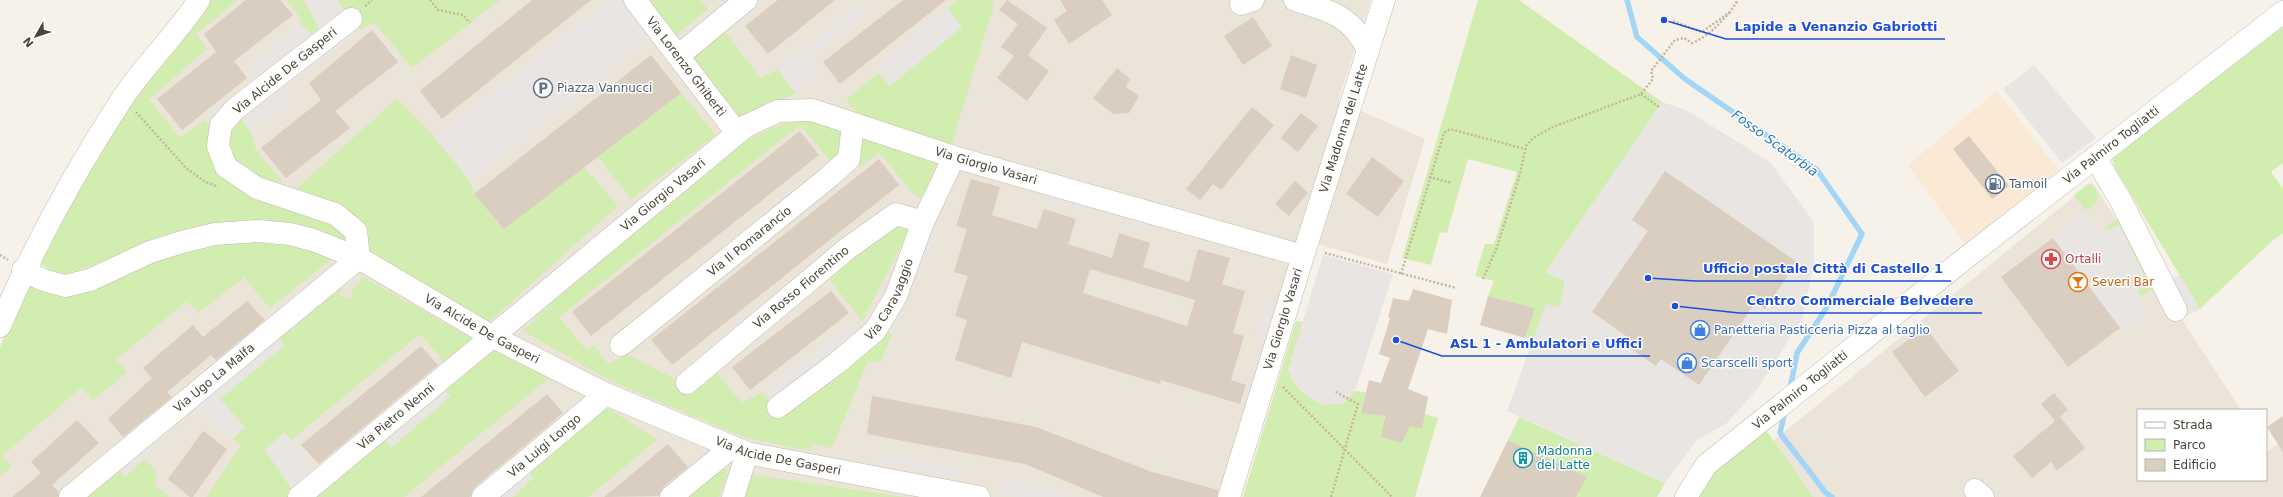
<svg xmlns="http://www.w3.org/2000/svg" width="2283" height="497" viewBox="0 0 2283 497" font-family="'DejaVu Sans',sans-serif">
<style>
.residential{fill:#ebe4d8}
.commercial{fill:#f9e9d5}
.green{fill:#d2edb0}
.parking{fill:#e8e5e2}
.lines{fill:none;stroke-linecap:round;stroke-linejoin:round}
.stream{stroke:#a3d5f6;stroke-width:5.5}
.building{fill:#d9cebf;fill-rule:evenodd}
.minor-casing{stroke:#c3baac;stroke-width:23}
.path{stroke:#c6b69c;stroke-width:2.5;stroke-dasharray:2 2;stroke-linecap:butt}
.minor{stroke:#fff;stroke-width:22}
.labels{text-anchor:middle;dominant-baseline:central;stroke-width:3;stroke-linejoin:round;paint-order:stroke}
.street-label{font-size:12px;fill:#4b4337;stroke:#fff}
.service-label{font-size:12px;fill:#4e5e75;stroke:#fff;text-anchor:start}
.health-label{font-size:12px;fill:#be3a42;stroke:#fff;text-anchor:start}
.food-label{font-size:12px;fill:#c56008;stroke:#fff;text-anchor:start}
.shop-label{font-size:12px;fill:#366cbe;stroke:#fff;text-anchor:start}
.culture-label{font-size:12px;fill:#0d838f;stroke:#fff;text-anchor:start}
.water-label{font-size:13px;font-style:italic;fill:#257bb8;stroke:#fff}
.leader{fill:none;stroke:#1d4ed8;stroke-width:1.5}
.callout-dot{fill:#1d4ed8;stroke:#fff;stroke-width:1.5}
.callout-label{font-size:13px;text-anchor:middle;font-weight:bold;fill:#1d4ed8;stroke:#fff;stroke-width:3;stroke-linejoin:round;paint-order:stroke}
</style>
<rect width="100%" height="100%" fill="#f6f2ea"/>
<path class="residential" d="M192,0H1371L1338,101L1425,139L1387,264L1301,239L1221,497H0V393Z
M2092,182L2241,410H2138V480H2266V448L2268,451L2283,440V497H1719L1736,471Z"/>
<path class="commercial" d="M1997,91L2066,180L1972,253L1908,165Z"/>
<path class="green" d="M206,0H238L196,34L207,49L149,99L180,138L205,120L214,128L210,146L314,213L345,231L344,243L197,228L65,275L52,272L41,264L39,250L121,109Z
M287,0H304L319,28L311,34L300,24L299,16Z
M337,0H500L412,68L374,22L361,30Z
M646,0H700L708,9L674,37Z
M958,0H990L994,4L951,147L858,116L846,100L879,72L891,85L962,27L947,8Z
M1478,0H1519L1662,102L1546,272L1565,281L1560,307L1546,305L1534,338H1525L1534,308L1488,296L1494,281L1475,276L1485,244H1494L1517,172L1468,159L1447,233L1440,232L1431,265L1402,258Z
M2283,12V163L2271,172L2283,189V233L2272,241L2200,309L2115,168L2109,147Z
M718,23L761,79L777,69L796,93L741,118L685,50Z
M681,93L716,135L631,199L598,157Z
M397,99L435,138L470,181L474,194L504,229L584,167L618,206L489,322L366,255L340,207L297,188Z
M235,109L252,134L256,150L283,183L260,181L233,163L225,147Z
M803,117L844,132L843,154L831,162L800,125L559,317L587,351L594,345L608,364L627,354L673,378L687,394L715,371L742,403L762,392L779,413L885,330L892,334L881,360L867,363L832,448L812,444L809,451L752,439L733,433L613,382L523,331L549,305L744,141L774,127Z
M859,134L938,160L922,199L913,193L879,152L860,168L855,161Z
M2088,184L2096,188L2098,199L2090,209H2084L2074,195Z
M2118,219L2153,288L2143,295H2139L2137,292L2149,285L2119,225L2107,231V227Z
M896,221L910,229L862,321L828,277Z
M248,238L297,241L334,257L270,308L244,277L198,313L187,301L116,360L127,372L93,400L81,388L2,456L12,467L0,476V347L28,280L63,293L182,246Z
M363,277L473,339L445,363L420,334L291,440L284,432L297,497H207L241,445L232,439L245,427L219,399L284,346L273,328L333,279L342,287L339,296L351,299L352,291Z
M1296,321L1304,322L1288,370L1295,384L1305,394L1323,405L1344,403L1355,391L1366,392L1361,413L1386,408L1381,437L1402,442L1410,426L1425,414L1438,418L1415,497H1243Z
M485,344L549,378L404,497H299L377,434L392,447L450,397L438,383Z
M597,401L657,440L588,497H512L533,478L523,464Z
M1519,417L1665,483L1657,497H1576L1586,477L1508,440Z
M1764,427L1813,497H1697L1714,466Z
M145,459L157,472L155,486L169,497H88L80,489L111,462L125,477Z
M714,462L728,470L719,497H671Z
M754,475L905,497H742L746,481Z"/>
<path class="parking" d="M304,0H337L361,30L285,88L295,98L252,134L235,110L221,125L211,118L254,81L250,64L300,24L311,34L319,28Z
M608,0H622L651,38L470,181L435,138Z
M724,0H767L741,21Z
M857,5L865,15L808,59L820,76L796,93L777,69Z
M947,8L962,27L890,86L875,69Z
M2034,65L2096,138L2062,163L2003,89Z
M1662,102L1686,110L1770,162L1814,222V264L1802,319L1758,388L1727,423L1696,441L1665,483L1507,411L1546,304L1560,307L1565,281L1546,272Z
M1053,185L1090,195L1084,212L1047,201Z
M1132,207L1160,215L1153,232L1125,224Z
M2082,211L2103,234L2119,225L2149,285L2137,292L2149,313L2124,333L2053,238Z
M923,222L940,229L892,334L878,327Z
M1323,255L1393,274L1355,391L1344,403L1323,405L1305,394L1295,384L1288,370Z
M2180,275L2200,309L2180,319L2162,284Z
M1265,301L1282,303L1268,347L1254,343Z
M851,321L865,340L778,407L766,391Z
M273,328L284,346L220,399L245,427L232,439L185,402Z
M438,383L450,396L392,447L377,434Z
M163,419L173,428L125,477L111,462Z
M285,432L322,479L297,497L265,450Z
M882,451L963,468L961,479L880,463Z
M523,464L533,478L512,497H483Z
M1003,476L1069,495L1068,497H1019L999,491Z"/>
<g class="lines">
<path class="stream" d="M1627,0L1637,37L1685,79L1817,170L1862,234L1827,307L1797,353L1790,389
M1785,411L1780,433L1826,493L1832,497"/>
</g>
<path class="building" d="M246,0H280L293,15L234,61L247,78L182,130L157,99L216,52L204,34Z
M532,0H591L442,119L420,91Z
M778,0H835L768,54L745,26Z
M903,0H946L840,84L823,62Z
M1007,0L1047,28L1028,55L1049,71L1027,101L997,78L1014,56L1001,47L1018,24L999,10Z
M1060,0H1102L1112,15L1069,44L1054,20L1067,11Z
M1253,17L1272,46L1243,65L1224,36Z
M372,30L398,62L335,111L350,128L286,178L261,148L321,100L309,83Z
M651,55L681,93L504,229L474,194Z
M1291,55L1317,65L1306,98L1280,89Z
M1117,68L1130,79L1126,87L1139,96L1129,113L1113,114L1093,98Z
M1252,107L1274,125L1221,190L1213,184L1200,200L1186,189Z
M1301,113L1318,126L1298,152L1281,138Z
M800,131L819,155L591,336L572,312Z
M1969,136L2009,186L1992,199L1953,149Z
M1372,157L1404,181L1378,217L1346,194Z
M879,159L899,185L672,365L651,340Z
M1665,171L1797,262L1765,309L1755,303L1699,385L1661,359L1656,366L1622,343L1626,336L1592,312L1648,231L1632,220Z
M971,179L1000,187L992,215L1037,229L1044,209L1076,219L1068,244L1112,258L1119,233L1150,243L1143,267L1189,282L1198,249L1230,258L1222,284L1245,291L1233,333L1244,336L1231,380L1246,385L1240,404L1161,380L1160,384L1022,342L1011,378L955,360L967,320L955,316L968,276L954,272L967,229L956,226ZM1090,269L1195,300L1187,326L1083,293Z
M1295,181L1308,193L1289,216L1275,204Z
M2053,238L2120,328L2068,367L2001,277Z
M1413,289L1452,300L1447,334L1428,329L1408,389L1428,397L1422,429L1410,426L1402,443L1381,437L1385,416L1361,413L1369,380L1381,383L1390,358L1379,354L1390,318L1388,317L1393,298L1409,301Z
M831,291L849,313L750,390L732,367Z
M1488,296L1535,308L1525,338L1480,325Z
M247,301L265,320L216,360L211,355L167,392L172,397L123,437L108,419L152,378L143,368L193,325L203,337Z
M1925,327L1959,371L1925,397L1892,352Z
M421,346L438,365L319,464L301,445Z
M2054,393L2068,410L2055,421L2041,404Z
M547,394L563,413L475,487L470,497H421Z
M872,396L1036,427L1152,472L1218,490L1217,497H1103L1025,464L867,434Z
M2283,416V452L2267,427Z
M2060,417L2085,448L2057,471L2051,462L2032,478L2013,456Z
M77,420L99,443L52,485L59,492L58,497H12L41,473L31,462Z
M203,431L227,449L193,497H190L168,479Z
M1508,440L1587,477L1576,497H1480Z
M668,444L688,467L663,487L659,496L604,497Z"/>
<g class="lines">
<defs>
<g id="minor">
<path id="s1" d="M635,0L737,133"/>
<path d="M1295,0C1328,10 1352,16 1368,50"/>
<path d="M1241,4L1253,0"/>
<path d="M351,19L235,109L221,125L218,146L226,167L257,188L335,214L356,231L359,258"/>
<path d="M678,56L746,0"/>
<path d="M2095,157L2121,201L2176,310"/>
<path id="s2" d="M1303,256L1384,0"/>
<path id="s3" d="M23,270L43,280L65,286L90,280L150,252L182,242L215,234L258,231L290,234L313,240L359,258L493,337L606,394L747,453L979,497"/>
<path d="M0,326C34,245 76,169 124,96C147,62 177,34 199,0"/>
<path id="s4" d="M621,345L829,177L849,159L853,124"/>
<path id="s5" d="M687,383L848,248L896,214L923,222"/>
<path id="s6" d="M778,407L837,363L875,331L896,296L923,222L954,157"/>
<path d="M1975,490L1983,497"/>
<path id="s7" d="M70,497L359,258"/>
<path id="s8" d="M299,497L746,126L778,111L812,110L954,157L1303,256L1229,497"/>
<path id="s9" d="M483,497L606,394"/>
<path d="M671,497L732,447"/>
<path d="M733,497L747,453"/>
<path id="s10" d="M1686,497L1706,465L1972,253L2283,12"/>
</g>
</defs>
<use href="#minor" class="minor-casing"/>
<path class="path" d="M430,0L438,10L463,15L470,23
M365,6L372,0
M1673,21L1702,32L1730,12L1738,0
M1641,94L1659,107
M136,112L186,168L204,181L218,187
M1429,177L1452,183
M1325,253L1456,288
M0,255L8,260
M1401,274L1444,133L1450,129L1525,149
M1483,279L1497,247L1520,174L1526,146L1533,138L1553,127L1641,94L1653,79L1651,71L1675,40L1684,38L1692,43C1709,36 1718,25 1730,12
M1283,387L1392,497
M1331,497L1358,404L1334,391"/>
<use href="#minor" class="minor"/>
</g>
<defs>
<symbol id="parking-ring" viewBox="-11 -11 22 22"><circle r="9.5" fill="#fff" stroke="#5c6f8a" stroke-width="1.5"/><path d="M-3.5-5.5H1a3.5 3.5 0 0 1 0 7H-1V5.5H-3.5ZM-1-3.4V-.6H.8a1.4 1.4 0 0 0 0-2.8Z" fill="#5c6f8a"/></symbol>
<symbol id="fuel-ring" viewBox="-11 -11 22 22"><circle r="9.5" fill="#fff" stroke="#5c6f8a" stroke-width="1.5"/><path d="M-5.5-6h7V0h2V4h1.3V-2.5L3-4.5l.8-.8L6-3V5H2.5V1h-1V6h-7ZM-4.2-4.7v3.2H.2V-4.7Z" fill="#5c6f8a"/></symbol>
<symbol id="pharmacy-ring" viewBox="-11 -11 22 22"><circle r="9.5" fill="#fff" stroke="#e0444e" stroke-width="1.5"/><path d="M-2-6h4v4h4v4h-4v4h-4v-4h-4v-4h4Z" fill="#e0444e"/></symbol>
<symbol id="bar-ring" viewBox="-11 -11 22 22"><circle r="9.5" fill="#fff" stroke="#e8710a" stroke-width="1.5"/><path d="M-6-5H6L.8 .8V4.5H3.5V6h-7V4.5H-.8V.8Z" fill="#e8710a"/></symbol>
<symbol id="shop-ring" viewBox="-11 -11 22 22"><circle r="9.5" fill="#fff" stroke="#3f7fe0" stroke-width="1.5"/><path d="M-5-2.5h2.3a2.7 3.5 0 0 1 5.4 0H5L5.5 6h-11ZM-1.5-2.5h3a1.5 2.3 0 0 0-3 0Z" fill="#3f7fe0"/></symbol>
<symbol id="building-ring" viewBox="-11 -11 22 22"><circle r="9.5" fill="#fff" stroke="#0f9aa8" stroke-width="1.5"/><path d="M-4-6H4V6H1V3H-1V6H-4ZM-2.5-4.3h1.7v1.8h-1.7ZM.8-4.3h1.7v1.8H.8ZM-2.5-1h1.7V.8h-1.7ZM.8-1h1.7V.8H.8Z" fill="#0f9aa8"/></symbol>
</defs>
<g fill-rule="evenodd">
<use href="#parking-ring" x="532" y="77" width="22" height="22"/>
<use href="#fuel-ring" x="1984" y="173" width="22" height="22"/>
<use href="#pharmacy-ring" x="2040" y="248" width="22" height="22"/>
<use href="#bar-ring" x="2067" y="271" width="22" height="22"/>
<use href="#shop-ring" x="1689" y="319" width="22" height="22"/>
<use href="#shop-ring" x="1676" y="352" width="22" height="22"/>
<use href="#building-ring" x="1512" y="447" width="22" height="22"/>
</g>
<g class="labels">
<g class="street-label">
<text stroke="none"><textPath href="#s1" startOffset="84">Via Lorenzo Ghiberti</textPath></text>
<text transform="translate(285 71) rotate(-39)">Via Alcide De Gasperi</text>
<text stroke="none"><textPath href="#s2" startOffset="134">Via Madonna del Latte</textPath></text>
<text stroke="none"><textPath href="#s10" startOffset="554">Via Palmiro Togliatti</textPath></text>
<text stroke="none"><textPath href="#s8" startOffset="833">Via Giorgio Vasari</textPath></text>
<text stroke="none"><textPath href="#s8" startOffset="473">Via Giorgio Vasari</textPath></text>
<text stroke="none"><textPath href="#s4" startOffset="165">Via Il Pomarancio</textPath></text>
<text stroke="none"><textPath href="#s5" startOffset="149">Via Rosso Fiorentino</textPath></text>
<text stroke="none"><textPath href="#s6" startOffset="158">Via Caravaggio</textPath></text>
<text transform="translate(1283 319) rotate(-73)">Via Giorgio Vasari</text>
<text stroke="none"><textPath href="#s3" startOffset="495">Via Alcide De Gasperi</textPath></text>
<text stroke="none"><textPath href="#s7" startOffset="187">Via Ugo La Malfa</textPath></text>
<text stroke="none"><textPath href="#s10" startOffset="158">Via Palmiro Togliatti</textPath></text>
<text stroke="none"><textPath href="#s8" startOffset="126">Via Pietro Nenni</textPath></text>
<text stroke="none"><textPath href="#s9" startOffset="80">Via Luigi Longo</textPath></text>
<text stroke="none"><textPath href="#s3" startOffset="819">Via Alcide De Gasperi</textPath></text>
</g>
<g class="service-label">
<text x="557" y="88">Piazza Vannucci</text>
<text x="2009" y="184">Tamoil</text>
</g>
<g class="health-label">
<text x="2065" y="259">Ortalli</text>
</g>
<g class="food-label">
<text x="2092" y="282">Severi Bar</text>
</g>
<g class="shop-label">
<text x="1714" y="330">Panetteria Pasticceria Pizza al taglio</text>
<text x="1701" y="363">Scarscelli sport</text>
</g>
<g class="culture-label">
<text x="1537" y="451">Madonna<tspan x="1537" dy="14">del Latte</tspan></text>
</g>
<g class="water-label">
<text transform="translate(1775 143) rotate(36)">Fosso Scatorbia</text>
</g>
</g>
<path class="leader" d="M1664 20L1726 39H1945M1648 278L1695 281H1951M1675 306L1739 313H1982M1396 340L1442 356H1650"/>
<g class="callout-dot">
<circle cx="1664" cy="20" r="4"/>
<circle cx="1648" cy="278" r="4"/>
<circle cx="1675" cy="306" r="4"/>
<circle cx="1396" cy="340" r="4"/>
</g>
<g class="callout-label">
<text x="1836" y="31">Lapide a Venanzio Gabriotti</text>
<text x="1823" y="273">Ufficio postale Città di Castello 1</text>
<text x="1860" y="305">Centro Commerciale Belvedere</text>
<text x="1546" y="348">ASL 1 - Ambulatori e Uffici</text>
</g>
<rect x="2137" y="409" width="130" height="72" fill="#ffffff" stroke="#b7b4af"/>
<rect x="2145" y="422" width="20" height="6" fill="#ffffff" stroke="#b7b4af"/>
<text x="2173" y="429" font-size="12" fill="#4b4337">Strada</text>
<rect x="2145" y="439" width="20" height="12" fill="#d2edb0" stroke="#b7b4af"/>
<text x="2173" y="449" font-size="12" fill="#4b4337">Parco</text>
<rect x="2145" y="459" width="20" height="12" fill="#d9cebf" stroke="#b7b4af"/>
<text x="2173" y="469" font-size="12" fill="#4b4337">Edificio</text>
<g transform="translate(36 36) rotate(231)" stroke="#ffffff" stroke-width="3" paint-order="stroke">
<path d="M0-3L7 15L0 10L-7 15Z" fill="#4b4337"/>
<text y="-6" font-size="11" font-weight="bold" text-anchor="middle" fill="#4b4337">N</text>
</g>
</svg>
